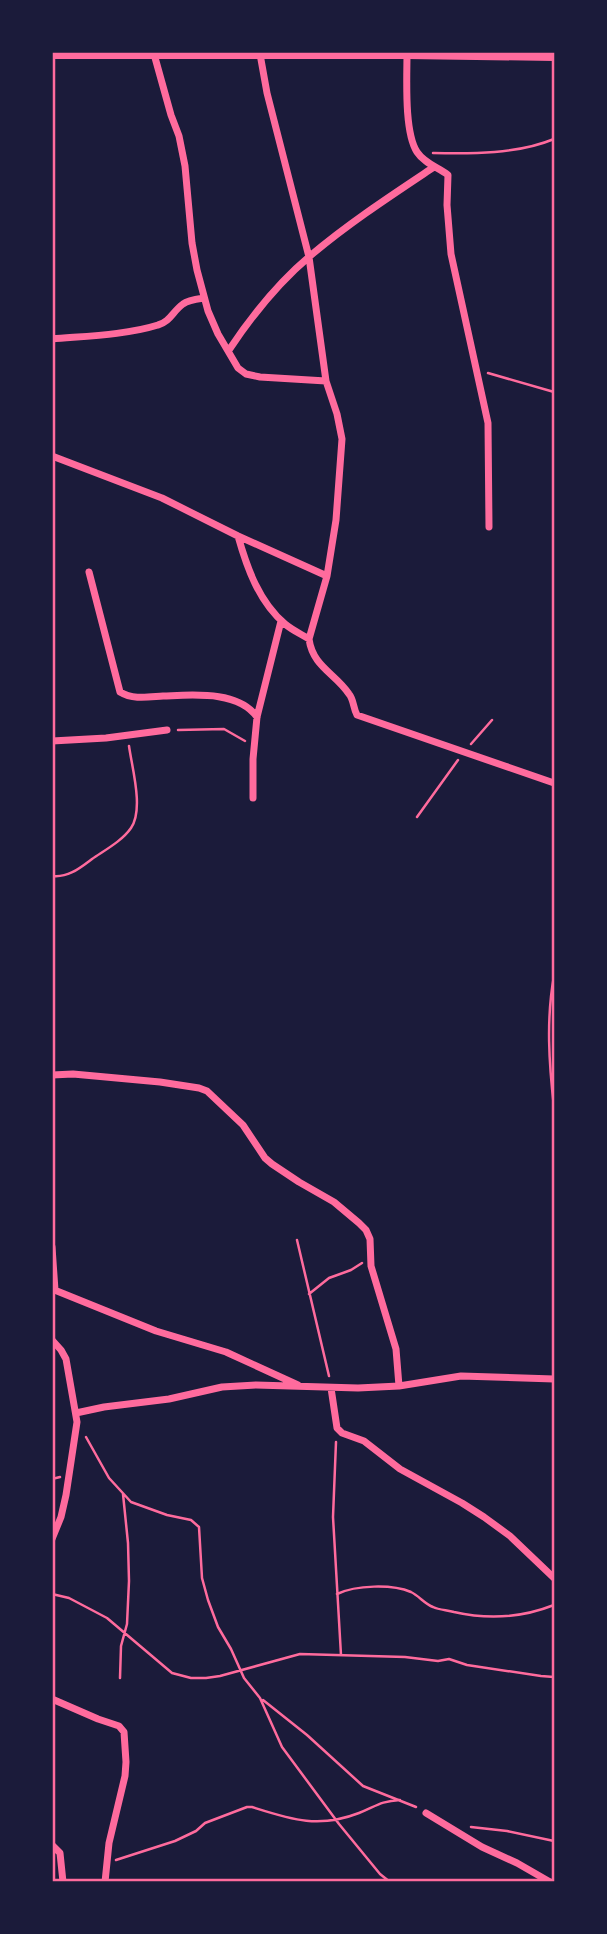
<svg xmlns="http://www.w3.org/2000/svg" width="607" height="1934" viewBox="0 0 607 1934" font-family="'Open Sans',sans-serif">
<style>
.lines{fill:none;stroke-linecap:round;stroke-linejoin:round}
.path{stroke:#ff6b9d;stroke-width:2.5}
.minor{stroke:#ff6b9d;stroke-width:7}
.trunk{stroke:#ff6b9d;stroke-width:10}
.neatline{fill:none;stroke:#ff6b9d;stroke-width:2.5}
</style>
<rect width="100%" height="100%" fill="#1b1b3a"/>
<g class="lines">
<path class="path" d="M433,153C472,154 518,154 554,139
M488,373L554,392
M178,730L224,729L245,741
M471,744L492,720
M417,817L458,760
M52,876C68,878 80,868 92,859C105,850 122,841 131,828C144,809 132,768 129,746
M554,976C546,1019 549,1064 554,1107
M297,1240L329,1376
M309,1294L329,1278L351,1270L362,1263
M86,1437L109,1478L131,1502L167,1515L191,1520L199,1527L202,1578L208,1600L218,1627L231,1649L244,1678L260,1698L282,1747L339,1824L380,1874L390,1882
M336,1442L333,1517L341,1655
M52,1479L60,1477
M52,1594L69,1598L107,1618L172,1673L191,1678H206L220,1676L300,1654L405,1657L438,1661L449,1659L467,1665L541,1676L554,1677
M337,1594C356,1585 392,1584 411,1592C419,1596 425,1604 433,1607C439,1610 447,1610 454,1612C489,1620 521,1618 554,1605
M120,1678L121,1646L127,1624L129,1581L128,1543L123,1494
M263,1700L307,1735L363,1786L416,1807
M471,1827L507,1831L554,1841
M116,1860L175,1841L196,1831L205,1823L247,1807H252C290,1819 318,1829 359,1813C375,1807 380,1801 400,1800"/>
<path class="minor" d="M154,54L171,115L179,136L185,166L192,243L197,270L208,311L218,334L238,368L246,374L260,377L326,381
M260,54L267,93L309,257L326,381L337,414L342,439L336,520L327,576L309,639C313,667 335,673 349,694C354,700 353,708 357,715L554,783
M407,54C407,78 404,132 417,152C425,164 438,167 448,175L447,205L451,254L488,423L489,527
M52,339C86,336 126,335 158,325C170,322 173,311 183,304C188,300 197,299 204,298
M229,350C251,317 279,282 310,256C349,223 392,195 434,167
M52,456L162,498L238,536L327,576
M238,536C247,568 259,602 285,624C292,630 301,634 309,639
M89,572L120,692C133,700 148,697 163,696C192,695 238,690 257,717
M52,741L106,738L167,730
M253,798V759L257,717L281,621
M52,1075L73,1074L160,1082L199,1088L207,1091L243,1125L265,1158L272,1164L299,1182L334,1202L359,1223L366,1230L370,1239L371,1266L396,1349L399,1386
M52,1247L55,1290
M52,1289L156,1331L226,1352L298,1385
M52,1340L61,1350L66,1359L77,1422L66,1495L61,1517L52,1539
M331,1388L337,1428L342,1433L364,1441L400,1469L462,1503L484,1517L510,1536L554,1578
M76,1413L104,1407L169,1399L222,1387L256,1385L358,1388L399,1386L461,1376L554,1379
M52,1699L98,1719L119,1726L124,1732L126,1762L125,1776L109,1843L105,1882
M426,1813L482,1847L517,1863L550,1882
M52,1845L60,1853L63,1882"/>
<path class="trunk" d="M52,54H407L554,56"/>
</g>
<rect width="607" height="1934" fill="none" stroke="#1b1b3a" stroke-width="108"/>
<rect x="54" y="54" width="499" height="1826" class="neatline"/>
</svg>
